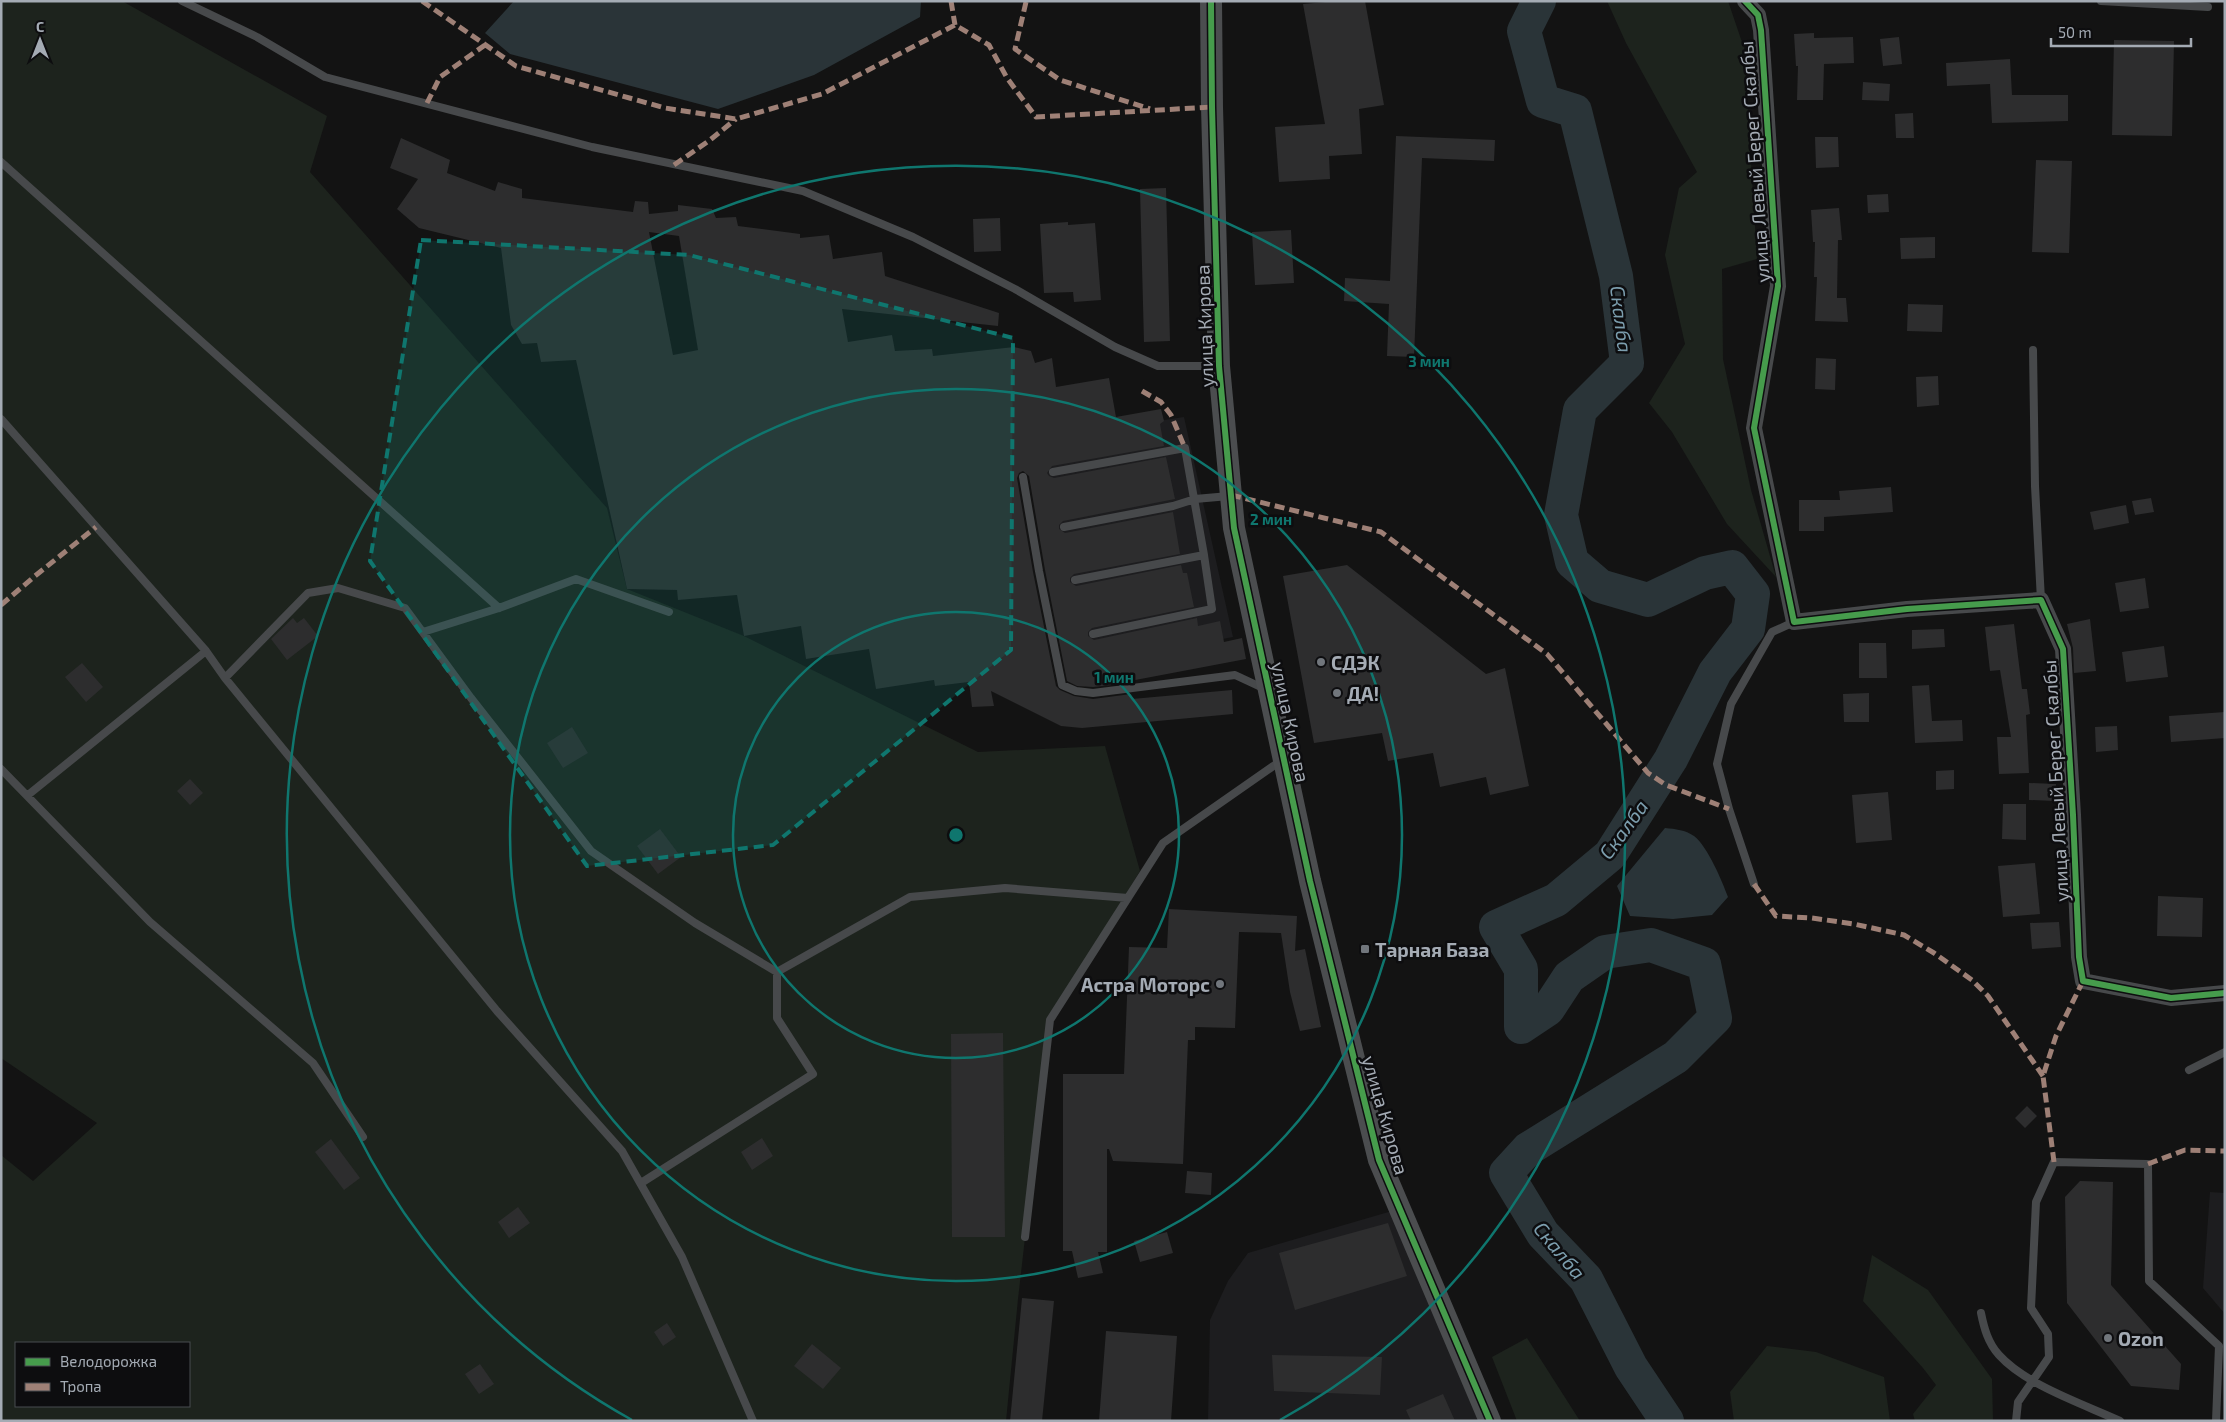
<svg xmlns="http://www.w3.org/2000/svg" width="2226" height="1422" viewBox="0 0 2226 1422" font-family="'Exo 2',sans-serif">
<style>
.built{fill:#1d1d1f}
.green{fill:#1d231d;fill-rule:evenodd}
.water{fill:#2a3438}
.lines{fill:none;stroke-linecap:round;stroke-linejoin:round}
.river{stroke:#2a3438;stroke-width:34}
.building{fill:#2d2d2e;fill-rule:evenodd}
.lane{stroke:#47494b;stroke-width:8}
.street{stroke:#47494b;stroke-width:16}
.secondary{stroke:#4b4d4f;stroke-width:22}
.quiet{stroke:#9e8076;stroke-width:5;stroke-dasharray:10 5;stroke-linecap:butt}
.cycleway-casing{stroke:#0d0d0f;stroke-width:9}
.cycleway{stroke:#469c4c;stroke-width:6}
.marked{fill:#0f766e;fill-opacity:0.2;stroke:#0f766e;stroke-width:4;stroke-dasharray:10 6;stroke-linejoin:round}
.ring{fill:none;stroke:#0f766e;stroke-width:2.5}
.poi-dot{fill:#71767c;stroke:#0d0d0f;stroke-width:2}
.labels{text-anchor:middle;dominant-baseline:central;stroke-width:5;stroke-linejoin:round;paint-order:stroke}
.street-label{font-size:19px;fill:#a4abb4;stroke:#0d0d0f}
.poi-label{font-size:19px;font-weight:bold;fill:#a4abb4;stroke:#0d0d0f;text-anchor:start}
.water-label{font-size:20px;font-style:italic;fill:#7c9eae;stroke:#0d0d0f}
.centre{fill:#0f766e;stroke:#0d0d0f;stroke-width:2.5}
.ring-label{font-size:15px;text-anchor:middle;font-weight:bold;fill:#0f766e;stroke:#0d0d0f;stroke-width:5;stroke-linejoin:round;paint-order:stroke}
</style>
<rect width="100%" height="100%" fill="#131313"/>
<path class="built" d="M1184,417L1233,637L1069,668L1026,444L1066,435Z
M2210,1192L2225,1193V1314L2203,1288Z
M1392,1211L1482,1421H1208L1210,1320L1228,1281L1248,1253Z"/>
<path class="green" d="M1,1H122L327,116L310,172L607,508L627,589L744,636L978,752L1105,746L1140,871L1050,1020L1018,1299L1006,1421H1V1155L33,1181L97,1123L1,1058ZM16,1343H189V1406H16Z
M1607,1H1728L1744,48L1757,259L1722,269L1723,359L1751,490L1776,577L1727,524L1672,432L1649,403L1685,344L1665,255L1679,188L1697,172L1626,43Z
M1872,1255L1928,1290L1992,1379L1993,1421H1915L1913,1414L1936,1385L1923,1368L1863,1301Z
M1527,1338L1580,1421H1517L1492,1357Z
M1767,1346L1816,1352L1884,1377L1890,1421H1734L1730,1392Z"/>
<path class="water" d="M514,1H921L920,17L814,75L718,109L510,54L485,33Z
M1665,828C1676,829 1685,830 1694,836C1708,847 1722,881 1728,897L1712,915L1673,919L1630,916L1617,886Z"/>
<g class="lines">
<path class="river" d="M1539,1L1524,31L1543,101L1575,111L1616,276L1627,363L1580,410L1561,515L1572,562L1600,586L1648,600L1705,573L1732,567L1753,594L1748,629L1715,672L1671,759L1610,855L1556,900L1496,927L1521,969V1027L1548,1009L1569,977L1605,952L1651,945L1704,964L1715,1018L1676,1057L1528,1149L1506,1173L1543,1234L1586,1279L1631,1367L1667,1421"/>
</g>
<path class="building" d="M1337,1H1365L1384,105L1359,109L1362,154L1329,156L1330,179L1279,182L1275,127L1325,124L1303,4Z
M1814,33V38L1853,37L1854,63L1824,64L1823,100H1797L1798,66H1796L1794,34Z
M1899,37L1902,64L1883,66L1880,39Z
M2114,40L2174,41L2172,136L2112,135Z
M2010,59L2012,95H2068V121L1992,123L1990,84L1947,86L1946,63Z
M1863,82L1890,84L1889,101L1862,100Z
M1913,113L1914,138H1896L1895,114Z
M1396,136L1495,140L1494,161L1422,158L1414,357L1387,356L1389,304L1344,301L1345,278L1390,281Z
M1815,137H1838L1839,167L1816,168Z
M401,138L450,160L447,173L495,191L498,182L522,189V198L633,212L635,201L648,202L649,214L678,211V205L712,209L716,218L736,217L738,226L800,234V238L829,235L833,259L882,252L885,276L999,313L998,326L842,309L848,342L892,335L895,351L932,349L933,356L1014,347L1031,351L1035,363L1052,358L1056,387L1109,378L1116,417L1161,409L1164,421L1160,424L1164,446L1052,466L1047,473L1049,476L1054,478L1166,457L1175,499L1063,521L1059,525V529L1065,533L1173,512L1180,554L1074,574L1070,578V582L1076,586L1181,565L1183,573H1187L1194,607L1092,628L1088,632V636L1094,640L1197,618L1198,626L1220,621L1224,642L1242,638L1246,659L1130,681V683L1093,687L1077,686L1067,681L1045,570L1029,476L1023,471L1019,473L1017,478L1033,572L1056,686L1060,690L1074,696L1093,699L1131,694L1132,699L1232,690L1233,714L1082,728L1061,726L991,691L994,706L972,707L969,682L935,686L934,680L876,689L869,649L806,659L801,626L744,636L737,595L678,600L677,590L627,589L576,360L541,362L537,343L522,344L511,325L501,248L419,228L397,209L418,179L390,168ZM649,232L679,236L698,350L673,355Z
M2036,160L2072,161L2069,253L2032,252Z
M1166,188L1170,341L1144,342L1140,189Z
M1888,194L1889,212L1868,213L1867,195Z
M1839,208L1842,240H1838L1837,298H1846L1848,322L1815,321L1817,277H1814L1815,242H1813L1811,210Z
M1000,218L1001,251L974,252L973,219Z
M1068,222V225L1095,223L1101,300L1074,302L1073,292L1044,293L1040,224Z
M1291,230L1294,283L1255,285L1252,232Z
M1935,237V258L1901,259L1900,238Z
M1908,304L1943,305L1942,332L1907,331Z
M1816,358L1836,359L1835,390L1815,389Z
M1938,376L1939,405L1917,407L1916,377Z
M1891,487L1893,512L1824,517V531H1799V500H1840L1839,491Z
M2151,498L2154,512L2135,515L2132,501Z
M2126,505L2129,523L2094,530L2090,512Z
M1347,565L1486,674L1505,668L1529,786L1490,795L1486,777L1440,787L1433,753L1388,761L1382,733L1314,743L1283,576Z
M2145,578L2149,608L2120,612L2115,583Z
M293,618L297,623L304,618L318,636L287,660L271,639Z
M2090,619L2096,671L2074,673L2073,648L2067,624Z
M2014,624L2022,689H2027L2030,714L2026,715L2029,773L1999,774L1997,737H2011L2000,670L1990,671L1985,627Z
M1944,629L1945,647L1912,649V630Z
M1859,643H1886L1887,678H1859Z
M2164,646L2168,677L2126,682L2122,652Z
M82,663L103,687L86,702L65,677Z
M1929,685L1932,721L1962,720L1963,741L1915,743L1912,686Z
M1869,693V722H1844L1843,694Z
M2225,712V738L2171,742L2169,716Z
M2117,726L2118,750L2096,752L2095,727Z
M572,727L588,753L563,768L547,743Z
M1954,770V789L1936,790V771Z
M190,779L203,793L190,805L177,791Z
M2029,783L2056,784L2055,801L2029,800Z
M1888,792L1892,840L1856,843L1852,795Z
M2003,804H2026V840L2002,839Z
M660,829L681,857L658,874L637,846Z
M2035,863L2040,914L2003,917L1998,866Z
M2158,896L2203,898L2202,937L2157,936Z
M1169,909L1297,916L1295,951L1305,949L1321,1027L1300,1031L1290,992L1281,933L1239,932L1235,1028L1195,1027V1040H1188L1183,1164L1113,1161L1109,1149H1107V1252H1098L1103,1273L1078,1278L1072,1251H1063V1074H1124L1129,947L1167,948Z
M2059,922L2061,947L2032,949L2030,923Z
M1003,1033L1005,1237H952L951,1034Z
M2027,1106L2037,1116L2025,1128L2015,1118Z
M762,1138L773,1156L752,1170L741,1152Z
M331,1139L360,1178L344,1190L315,1152Z
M1187,1171L1212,1173L1211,1195L1185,1193Z
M2080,1181L2113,1182L2111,1285L2181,1364L2179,1390L2131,1386L2067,1303L2065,1197Z
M518,1207L530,1223L509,1238L498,1222Z
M1388,1223L1407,1276L1295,1310L1279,1253Z
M1167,1232L1173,1253L1140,1262L1134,1241Z
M1022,1298L1054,1301L1042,1421H1010Z
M667,1323L676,1337L663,1346L654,1332Z
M1106,1331L1177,1336L1171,1421H1099Z
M812,1344L841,1368L823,1389L794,1366Z
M1272,1355L1382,1357L1380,1395L1274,1391Z
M480,1364L494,1384L479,1394L465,1374Z
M1443,1394L1455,1421H1411L1406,1410Z"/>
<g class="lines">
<path class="lane" d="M182,1L257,37L325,77L592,147L803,191L913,237L1015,289L1115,347L1158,366H1217
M2101,1L2208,7
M1,162L499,608
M2033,350L2035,486L2041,600
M1,419L206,651L225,678L497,1011L622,1151L682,1257L753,1421
M1053,472L1185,448L1204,555L1075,580
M1023,477L1039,571L1062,685L1076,691L1093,693L1235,675L1265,689
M1064,527L1173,506L1195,499L1229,496
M423,632L499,608L576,579L669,612
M1093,634L1212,609L1204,555
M225,678L308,593L338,588L405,608L471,698L591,851L695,923L777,972
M1,769L150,922L313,1063L363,1137
M28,795L206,651
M1754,884L1729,809L1717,764L1731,704L1772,632L1794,622
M2189,1070L2225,1052
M641,1183L813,1074L777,1018V972L910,897L1005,888L1128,898
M1025,1237L1050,1020L1163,843L1282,760
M1981,1313C1984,1328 1988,1343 1999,1355C2026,1385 2083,1404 2120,1421
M2016,1421L2018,1402L2049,1357L2048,1334L2031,1308L2036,1202L2054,1162L2148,1164L2149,1281L2219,1346L2216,1421"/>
<path class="street" d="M1745,1L1758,15L1761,30L1778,286L1754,428L1794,622L1907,609L2041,600L2063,649L2073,815L2079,957L2083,981L2171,998L2225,993"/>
<path class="secondary" d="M1211,1L1212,107L1219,366L1234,528L1310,881L1379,1160L1490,1421"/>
<path class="quiet" d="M422,1L516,66L665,108L736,119L822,94L955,25L989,45L1007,78L1036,117L1212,107
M951,1L955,25
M1026,2L1015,49L1060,80L1150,109
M427,103L440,77L485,45
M674,165L710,140L736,119
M1142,391L1161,402L1171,415L1185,448
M1231,495L1381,532L1547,654L1648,773L1666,785L1729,809
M1,605L35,576L96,527
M1754,884L1776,916L1812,918L1854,924L1904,935L1934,953L1972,980L1988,996L2043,1076
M2054,1162L2043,1076L2056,1036L2083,981
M2148,1164L2185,1150L2225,1151"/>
<defs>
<path id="cycleway" d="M1211,1L1212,107L1219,366L1234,528L1310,881L1379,1160L1490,1421
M1745,1L1758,15L1761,30L1778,286L1754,428L1794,622L1907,609L2041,600L2063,649L2073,815L2079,957L2083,981L2171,998L2225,993"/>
</defs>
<use href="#cycleway" class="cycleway-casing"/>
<use href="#cycleway" class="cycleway"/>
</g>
<path class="marked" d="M421,240L689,255L1013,338L1011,650L773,845L587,866L370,561Z"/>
<g class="ring">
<circle cx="956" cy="835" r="223"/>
<circle cx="956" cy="835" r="446"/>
<path d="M632 1420A669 669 0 1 1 1280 1420"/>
</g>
<g class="poi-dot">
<circle cx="1321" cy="662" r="5"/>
<circle cx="1337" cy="693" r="5"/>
<rect x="1360" y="944" width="10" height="10" rx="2.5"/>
<circle cx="1220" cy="984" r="5"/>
<circle cx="2108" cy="1338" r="5"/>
</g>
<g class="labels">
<g class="street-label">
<text transform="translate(1754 162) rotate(-94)">улица Левый Берег Скалбы</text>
<text transform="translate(1204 326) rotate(-92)">улица Кирова</text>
<text transform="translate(1291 722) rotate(78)">улица Кирова</text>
<text transform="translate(2055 781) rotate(-93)">улица Левый Берег Скалбы</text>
<text transform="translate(1386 1115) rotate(74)">улица Кирова</text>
</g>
<g class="poi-label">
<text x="1331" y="662">СДЭК</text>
<text x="1347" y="693">ДА!</text>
<text x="1375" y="949">Тарная База</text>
<text x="1210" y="984" text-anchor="end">Астра Моторс</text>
<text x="2118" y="1338">Ozon</text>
</g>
<g class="water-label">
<text transform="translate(1622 319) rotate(83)">Скалба</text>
<text transform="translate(1623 829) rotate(-54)">Скалба</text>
<text transform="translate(1560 1250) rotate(50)">Скалба</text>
</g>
</g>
<circle cx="956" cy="835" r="8" class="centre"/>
<g class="ring-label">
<text x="1429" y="367">3 мин</text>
<text x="1271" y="525">2 мин</text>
<text x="1114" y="683">1 мин</text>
</g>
<rect width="2226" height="1422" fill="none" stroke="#a4abb4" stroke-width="5"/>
<rect x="15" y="1342" width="175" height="65" fill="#0d0d0f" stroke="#494c51"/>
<rect x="25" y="1358" width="25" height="8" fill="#469c4c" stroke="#494c51"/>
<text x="60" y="1367" font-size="15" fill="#a4abb4">Велодорожка</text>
<rect x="25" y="1383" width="25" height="8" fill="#9e8076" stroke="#494c51"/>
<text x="60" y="1392" font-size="15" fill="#a4abb4">Тропа</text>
<g transform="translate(40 40)" stroke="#0d0d0f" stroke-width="4" paint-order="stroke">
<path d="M0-4L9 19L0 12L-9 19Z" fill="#a4abb4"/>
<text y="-8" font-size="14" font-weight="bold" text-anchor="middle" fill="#a4abb4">С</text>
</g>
<path d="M2051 38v8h140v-8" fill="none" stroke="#a4abb4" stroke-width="2.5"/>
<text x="2058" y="38" font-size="15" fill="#a4abb4" stroke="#0d0d0f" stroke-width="4" paint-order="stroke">50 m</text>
</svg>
